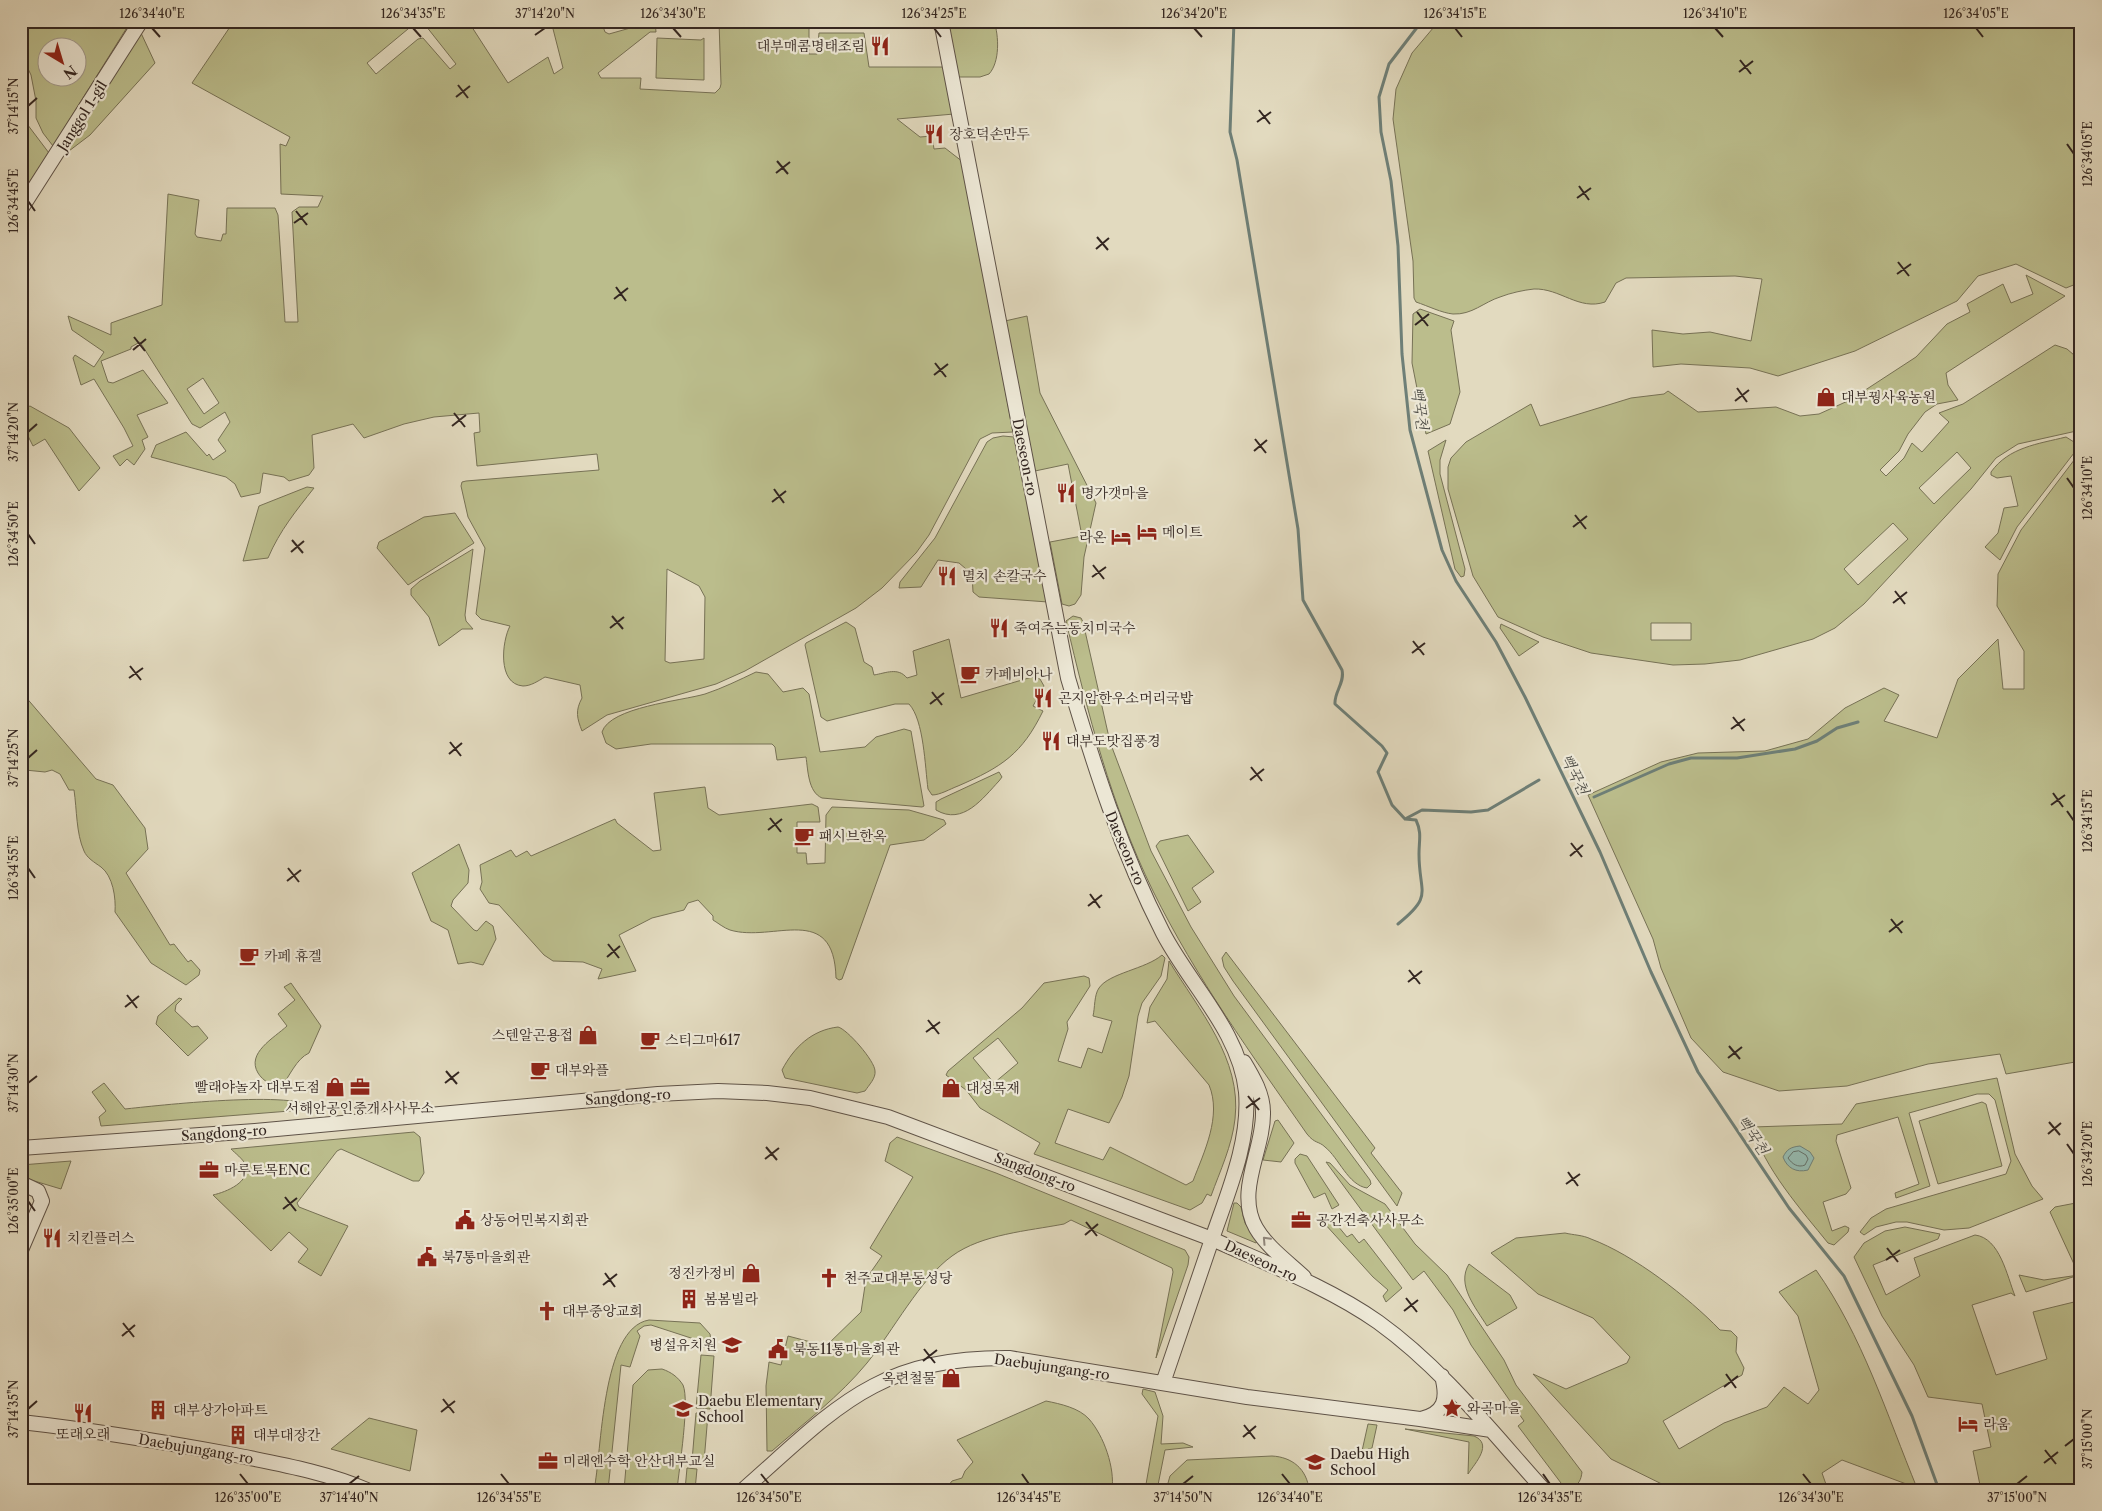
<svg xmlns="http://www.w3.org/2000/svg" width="2102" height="1511" viewBox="0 0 2102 1511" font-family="'Libre Caslon Text','Noto Serif KR',serif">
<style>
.green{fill:#bbbd8c;stroke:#777256;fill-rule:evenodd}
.water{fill:#95bbb1;stroke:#6e7f77}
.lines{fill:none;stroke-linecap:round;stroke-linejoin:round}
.shore{stroke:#647069;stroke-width:1}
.stream{stroke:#6e7f77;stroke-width:3}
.minor-casing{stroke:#5f5348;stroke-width:16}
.minor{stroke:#ece7d5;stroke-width:14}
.oneway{stroke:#90867b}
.ticks{fill:none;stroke:#332621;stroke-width:2}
.labels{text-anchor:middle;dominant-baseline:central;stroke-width:4.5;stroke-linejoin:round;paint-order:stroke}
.poi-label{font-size:14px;fill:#332621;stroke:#ece7d5;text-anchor:start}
.street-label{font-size:14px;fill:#332621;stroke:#ece7d5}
.water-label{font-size:15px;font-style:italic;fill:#4c4b45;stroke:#ece7d5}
.neatline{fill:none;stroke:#332621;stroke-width:2}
.ticks-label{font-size:12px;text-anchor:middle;fill:#332621}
</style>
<rect width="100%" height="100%" fill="#e2dabf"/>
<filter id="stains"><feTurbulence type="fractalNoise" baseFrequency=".004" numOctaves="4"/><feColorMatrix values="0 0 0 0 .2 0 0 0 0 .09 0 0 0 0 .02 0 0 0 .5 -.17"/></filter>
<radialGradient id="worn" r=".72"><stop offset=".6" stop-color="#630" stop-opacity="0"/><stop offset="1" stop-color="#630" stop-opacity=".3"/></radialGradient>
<path class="green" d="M21,21H131L53,146L43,133L36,118V101L31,75L21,54ZM48,48H78V78H48Z
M234,21H411L414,24L367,63L376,74L418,39L423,38L450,69L456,64L422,21H468L508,83L548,57L554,74L563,68L551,21H601L605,32L609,34L655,21L656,32H650L598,73L601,78H641L640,89L715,93L720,88L721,84L719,21H809V54H817L819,33H864L869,67H945L954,114L897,119L920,137L932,136L934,149L945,148L963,162L1013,432L992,433L980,439L929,535L916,553L882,588L856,608L745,671L716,684L607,715L582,731C577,718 575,711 582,698L580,685L545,677C538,681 531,686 523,686C497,684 502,641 510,626L481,619L476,614L485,548L468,517L461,486L462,482L466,481L599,470L597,454L477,466L474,433L480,432L479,413L434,417L404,424L364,438L353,424L312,435L314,468L309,475L289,481L284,477L263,473L260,493L241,497L235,484L226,477L151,457L156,445L186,432L207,456L209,454L213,460L226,451L218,440L230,422L225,412L200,428L192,424L140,342L131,347V349L101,361L108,382L113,383L143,370L168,403L137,415L148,437L142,440L145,449L134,465L127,459L120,466L113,456L133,446L124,428L94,379L81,385L73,358L75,355L94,367L104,352L72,330L68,316L111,335V323L162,305L168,194L199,200L195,234L197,237L221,241L223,234H226L227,208H275L278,215L285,322H298L292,212L299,207H318L323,196L281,194L280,144L286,146L290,137L192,83ZM203,378L219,403L204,414L187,389ZM667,569L699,586L705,597L704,659L670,663L665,661Z
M947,21H994C999,36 1000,62 989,74L980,77H958Z
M1439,21H2081V282L2066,288L2016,264L1978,276L1957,301L1855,351L1778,376L1750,368L1681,364L1653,367L1652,330L1683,334L1710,332L1751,341L1762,279L1735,276L1626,278L1616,283L1605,302C1579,311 1560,288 1534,289C1524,290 1510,293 1500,297C1484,302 1472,315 1453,314C1442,313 1428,306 1416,302L1414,298L1413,261L1393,119L1396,89L1412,53Z
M141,33L155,63L90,135L65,154Z
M657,38L701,40L704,38V80L656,78Z
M21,116L49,153L26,187L21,164Z
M2026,275L2065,296L1946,373L1948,385L1958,400L1937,404L1925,412L1908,434L1899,451L1880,470L1886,476L1904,458L1912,443L1922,452L1949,422L1939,413L1963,404L2055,345L2067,349L2081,361V430L2018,444L1996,458L1971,489L1864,604L1835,628L1813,639L1740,660L1705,664L1673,665L1591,653L1543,637L1498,617L1473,576L1448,489V467L1451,458L1466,442L1531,404L1540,426L1631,398L1664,394L1668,391L1698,412L1776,407L1800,416L1819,414L1850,400L1916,357L1947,324L1970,312L1967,304L2003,284L2011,303L2033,294ZM1957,452L1971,468L1934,504L1919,488ZM1893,523L1908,539L1858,585L1844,569ZM1651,623H1691V640H1651Z
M1420,309L1454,321L1451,330L1460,392L1450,424L1426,434L1412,363L1413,314Z
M1027,316L1040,393L1096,503L1084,557L1081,595L1075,604L1069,606L1062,604L1050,542L1082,536L1068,464L1035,471L1005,321Z
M30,406L69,428L100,468L79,491L45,439L33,446L21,422L23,409Z
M1003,436L1014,437L1048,602L979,597L973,592L972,574L959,563L938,560L921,587L899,588L900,582L935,538L987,442L993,438Z
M2066,437L2074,442V453L2017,527L2000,560L1985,547L1998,533L2004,508L2018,506L2011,476L1997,478L1991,475V472C2009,447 2038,444 2066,437Z
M1446,440L1440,460V474L1465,569L1464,576L1461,577L1455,569L1428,451Z
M2081,451V1061L2006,1074L2000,1054L1928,1064L1847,1086L1779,1091L1723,1072L1691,1038L1661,968L1653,939L1588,795L1661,762L1698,753L1765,751L1808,739L1845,708L1884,688L1899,695L1884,721L1937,738L1958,679L1998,639L2003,689H2024V651L1997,606L1998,574L2021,530Z
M307,487L314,488C296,511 280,530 268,558L243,561L259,506Z
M455,513L474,543L408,585L377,548L379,542L424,517Z
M473,549L465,615L466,621L473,629H462L439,646L429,617L411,595V589L420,581Z
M1073,616L1081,618L1083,622L1110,742L1151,851L1191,927L1234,996L1370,1180L1371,1184L1367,1188C1348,1185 1339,1158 1325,1147C1319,1141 1315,1144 1307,1134C1252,1055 1196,978 1153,891C1111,805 1088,714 1066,621Z
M846,622L855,628L864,662L872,667L874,675C886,673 898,667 907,678L917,675L913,651L949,639L961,698L1032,677L1040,679L1044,686L1033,706L1043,711C1022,754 1002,767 958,786C950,789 940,795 932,795L928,789C925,767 924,720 909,704H895L827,721L821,717L805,645L806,643Z
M1501,624L1503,625L1539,642L1519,656L1500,628Z
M756,672L768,674L783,692L803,688L809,694L820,752L865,747L876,737L904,729L911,731L924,806L922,807L822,798C808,792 808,770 806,757L777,760L775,747L772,744H651L616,749L606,743L602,732C610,707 681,701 705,694C723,688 739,680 756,672Z
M21,688L24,695L96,779L113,785L145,828L148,849L126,873L170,945L174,944L188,962L191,960L200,970L199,975L186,985L151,963L115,912C116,898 113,876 101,867C94,862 87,858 84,851C76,833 77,810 74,790H69L60,774L52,770L45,772L25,770L21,777Z
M999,772L1002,777L999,781C983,798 963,826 936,810V802L941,799Z
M705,787L708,808L719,815L812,804L818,807L820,822H797V853H806L807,864L825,863L826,815L832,807L909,810L944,820L946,824L924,840L890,845L842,979L839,980L836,978C834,901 773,943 730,930C724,928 718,923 713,920V916L698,900L688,903L684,910L652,918L619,935L636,971L598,979L602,969L583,962L553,961L544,955L499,905L489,903L480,889L482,882L480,865L511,850L516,857L527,851L531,856L615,819L617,823L653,851L661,850L654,793Z
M1188,835L1214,872L1192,888L1201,902L1188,911L1156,846L1160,841Z
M459,844L469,870L468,883L453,900L451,906L474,930L477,931L486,921L493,926L496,939L483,965L471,962L458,964L448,930L431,921L412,873Z
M1226,952L1375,1148L1371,1153L1402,1193L1397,1206L1233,981L1224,967L1222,958Z
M1162,955L1165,958L1161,976L1142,1003L1138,1016L1129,1076L1122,1097L1109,1123L1068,1109L1055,1143L1103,1160L1110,1147L1186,1185L1193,1181C1204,1152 1222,1116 1209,1085L1155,1021L1147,1023L1150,1007L1167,979L1169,961C1199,1010 1242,1059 1235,1119C1232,1146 1220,1171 1211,1196L1207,1194L1202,1203L1190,1210L1034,1154L1040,1143L980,1108L966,1090L946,1075L948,1071L1022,1008L1044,983L1084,976L1089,978L1090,986L1067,1022L1068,1029L1058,1061L1081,1068L1088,1048L1102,1053L1112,1021L1093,1016C1095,1008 1094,995 1099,988C1109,973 1146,969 1162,955ZM998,1038L1018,1063L994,1083L973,1058Z
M291,983L321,1026L309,1053C296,1059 290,1076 281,1087C272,1086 263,1081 258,1073C246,1053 274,1038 287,1026L278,1014L295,1000L284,987Z
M179,998L182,999L176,1005L175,1011L192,1027L198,1026L208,1038L188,1056L156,1024L158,1016Z
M838,1027C847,1029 875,1061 875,1071C876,1078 869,1085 865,1091L857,1093L785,1078L782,1070C794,1047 812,1030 838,1027Z
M1997,1078L2015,1154L2032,1186L2043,1199L1969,1228L1944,1230L1907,1222H1896L1876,1227L1864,1235L1860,1232L1871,1218L1886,1209L2006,1174L2011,1161L1995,1100L1989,1094H1977L1909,1113L1930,1186L1896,1198L1895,1193L1919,1184L1898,1117L1837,1135L1836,1141L1851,1188L1846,1194L1823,1202L1832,1231L1845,1226L1849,1228L1848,1232L1834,1245L1828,1243C1803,1212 1762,1166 1753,1127L1842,1124L1856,1104Z
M104,1083L125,1109C153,1106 301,1089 315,1109L101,1126L99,1117L106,1111L92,1092Z
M1982,1102L1986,1104L2002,1166L1938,1184L1919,1121Z
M1278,1120L1294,1143L1281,1162L1263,1160L1275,1121Z
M414,1132L420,1137L424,1173L419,1181H413L341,1149L337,1151L297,1203L299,1207L348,1226L321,1276L298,1262L308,1249L289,1232L271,1251L213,1195C226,1192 252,1182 245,1164C243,1159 235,1153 231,1149Z
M897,1137L996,1173L1185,1250L1189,1257L1188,1265L1156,1358L1173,1272L1172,1268L1071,1220L1064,1224C1028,1231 982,1234 952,1256C920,1279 893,1331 867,1363C840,1396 804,1423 772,1451H767L766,1386L769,1362L781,1365L788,1336L826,1346L861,1312L866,1279L882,1256L870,1248L913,1177L885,1161L890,1143Z
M1300,1154L1307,1156L1339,1205L1332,1209L1325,1193L1314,1198L1295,1163V1159Z
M71,1161L61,1189L21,1177V1165Z
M1326,1162L1330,1163L1350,1185L1385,1204L1415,1244L1447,1275L1504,1360L1516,1385L1582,1472C1581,1480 1579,1484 1572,1488L1564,1487L1518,1426L1524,1421L1471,1345L1453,1310L1424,1271L1413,1280Z
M2081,1202V1490H1981L1973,1451L1991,1447L1982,1404L1928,1397L1914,1365L1882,1316L1854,1257L1864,1243L1885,1231L1905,1227L1940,1234L1938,1239L1873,1265L1886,1295L1920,1276L1914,1258L1975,1235C2000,1238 2007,1276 2015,1296L2011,1293L1972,1305L1996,1375L2047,1359L2033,1312L2074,1302L2078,1298L2079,1275L2026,1292L2019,1275L2044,1280L2079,1275L2050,1212L2055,1207Z
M1234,1203H1237L1241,1207L1245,1223L1257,1241L1256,1243L1227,1231Z
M1333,1220L1347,1237L1352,1234L1359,1243L1364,1239L1402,1288L1386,1302L1383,1296L1388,1290L1373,1277L1324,1223Z
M1565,1233C1573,1235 1583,1235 1591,1239C1634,1255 1688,1297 1720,1330L1731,1331L1737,1337L1736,1352L1744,1368L1742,1375L1663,1421L1679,1449L1724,1423L1767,1407L1784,1387L1808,1404L1819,1390L1798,1316L1779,1292L1816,1270C1862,1335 1887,1415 1917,1488L1842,1460L1822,1473L1828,1490H1799L1796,1487L1790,1490H1674L1611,1459L1533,1374L1566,1389L1627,1363L1630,1357L1593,1318L1538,1294L1491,1253L1516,1238Z
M1469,1264L1510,1295L1517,1308L1487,1326C1476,1308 1456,1285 1469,1264Z
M649,1320L700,1323L710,1334L712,1348L698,1346V1343L694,1339L651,1325L644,1326L637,1331L640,1336L630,1367L621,1365L608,1490H594C602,1452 601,1328 649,1320Z
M701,1355L714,1356L710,1409L696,1408Z
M662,1369C671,1372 678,1377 683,1385C690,1401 679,1469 677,1490H624L633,1385L648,1370Z
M1143,1389L1155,1392L1163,1416L1161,1444L1183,1443L1193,1447L1165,1450L1157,1490H1145L1158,1416L1142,1394Z
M1046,1401C1061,1404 1079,1408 1089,1419C1104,1436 1115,1468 1112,1490H945L952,1481L962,1478L965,1471L973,1462L957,1440Z
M696,1413L708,1414L704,1462L692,1461Z
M369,1418L417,1430L410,1471L331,1449Z
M1368,1424L1377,1425L1372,1448L1362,1451Z
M1405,1429L1474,1436C1493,1444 1476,1462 1468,1474L1469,1442Z
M1272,1456C1292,1457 1307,1469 1309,1490H1166L1170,1476L1187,1460Z
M687,1468L697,1469L695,1490H685Z"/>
<path class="water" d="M1800,1146L1810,1152L1814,1158L1808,1170C1796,1173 1787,1168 1783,1157C1787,1149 1791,1147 1800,1146Z"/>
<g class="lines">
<path class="shore" d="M1799,1151L1806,1155L1808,1159L1805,1165C1798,1168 1792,1164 1788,1158L1793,1152Z"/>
<path class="stream" d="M1234,21L1230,132L1237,160L1298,529L1303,600L1342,670C1345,683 1334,692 1335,704L1382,746L1387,753L1378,772L1392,805L1405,819L1416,820C1422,833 1419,840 1419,854C1419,894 1434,895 1398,924
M1422,21L1389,64L1379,97L1381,132L1391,181L1398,246L1402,354L1410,430L1442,550L1456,581L1496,642L1525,697L1600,852L1651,972L1698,1072L1789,1208L1844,1276L1912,1416L1939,1490
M1594,797L1669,764L1691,758H1737L1795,749L1817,741L1837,728L1858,722
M1405,819L1422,810L1471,812L1488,810L1539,780"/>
<defs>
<path id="minor" d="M941,21L1068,678C1094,766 1121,851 1163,933C1190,985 1240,1032 1246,1092C1250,1142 1228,1192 1212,1239C1267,1264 1328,1287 1378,1322C1442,1368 1491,1431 1544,1490
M21,209L141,21
M1244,1062C1253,1077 1263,1094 1263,1112C1264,1150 1235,1191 1256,1228C1267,1247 1288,1262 1304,1277
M21,1148L255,1131L658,1094L718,1091L767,1093L810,1098L888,1117L1212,1239L1163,1383
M21,1183L38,1191L42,1201L21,1250
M1421,1419C1445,1413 1448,1399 1442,1376
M21,1422C93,1430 164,1442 235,1455C279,1464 326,1472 367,1490
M743,1490C835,1409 876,1357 1009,1358L1247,1397L1420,1419L1491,1430"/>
</defs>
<use href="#minor" class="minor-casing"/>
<use href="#minor" class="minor"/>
</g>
<defs><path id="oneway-chevron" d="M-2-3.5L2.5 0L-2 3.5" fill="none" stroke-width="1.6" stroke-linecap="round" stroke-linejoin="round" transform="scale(1.25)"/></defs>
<use class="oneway" href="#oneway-chevron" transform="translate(1266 1240) rotate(-133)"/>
<path class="ticks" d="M152,28L160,37M413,28L421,37M673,28L681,37M934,28L941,37M1194,28L1202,37M1455,28L1462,37M1715,28L1723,37M1976,28L1983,37M535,35L545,28M1740,60L1751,74M1739,72L1753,61M458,85L468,98M456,97L470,86M28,106L37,98M1259,110L1270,124M1257,122L1271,112M2067,144L2074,154M777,161L788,174M776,173L790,162M1579,186L1589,200M1577,198L1591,188M28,201L35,211M296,211L307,225M294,223L308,213M1097,237L1108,250M1096,249L1109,238M1898,262L1909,276M1897,274L1911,264M616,287L626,301M614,299L628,288M1417,312L1428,326M1415,325L1429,314M134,337L145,351M133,350L146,339M935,363L946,377M934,375L948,364M1737,388L1747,402M1735,401L1749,390M454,413L465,427M452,426L466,415M28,432L37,424M1255,439L1266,453M1254,451L1267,440M2067,478L2074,488M774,489L784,503M772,502L786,491M1575,515L1586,529M1573,527L1587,516M28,534L35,544M292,540L303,553M291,552L304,541M1093,565L1104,579M1092,577L1106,567M1895,591L1905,604M1893,603L1907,592M612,616L623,629M610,628L624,617M1413,641L1424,655M1412,653L1425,643M130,666L141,680M129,678L143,668M932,692L942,705M930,704L944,693M1733,717L1744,731M1731,729L1745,719M450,742L461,756M449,754L462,743M28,758L37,750M1251,767L1262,781M1250,780L1264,769M2053,793L2063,807M2051,805L2065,795M2067,811L2074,821M770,818L781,832M768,830L782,819M1571,843L1582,857M1570,856L1583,845M28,868L35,878M288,868L299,882M287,881L301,870M1090,894L1100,908M1088,906L1102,895M1891,919L1902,933M1889,932L1903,921M608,944L619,958M607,957L620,946M1409,970L1420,984M1408,982L1422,971M127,995L137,1008M125,1007L139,996M928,1020L939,1034M926,1032L940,1022M1729,1046L1740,1059M1728,1058L1742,1047M446,1071L457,1084M28,1083L37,1076M445,1083L459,1072M1248,1096L1259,1110M1246,1108L1260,1098M2049,1122L2060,1135M2048,1134L2061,1123M2067,1144L2074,1154M766,1147L777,1160M765,1159L779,1148M1568,1172L1578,1186M1566,1184L1580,1174M285,1197L296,1211M28,1201L35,1211M283,1209L297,1198M1086,1222L1097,1236M1085,1235L1098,1224M1887,1248L1898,1262M1886,1260L1900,1250M605,1273L615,1287M603,1285L617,1274M1406,1298L1417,1312M1404,1311L1418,1300M123,1323L134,1337M122,1336L135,1325M924,1349L935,1363M923,1361L937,1350M1726,1374L1736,1388M1724,1387L1738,1376M443,1399L454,1413M28,1409L37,1401M441,1412L455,1401M1244,1425L1255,1439M1243,1437L1256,1426M2065,1446L2074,1439M2045,1450L2056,1464M2044,1463L2058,1452M240,1474L248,1484M501,1474L509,1484M761,1474L769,1484M1022,1474L1029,1484M1282,1474L1290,1484M1543,1474L1550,1484M1803,1474L1811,1484M349,1484L359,1476M1183,1484L1193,1476M2017,1484L2027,1476"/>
<defs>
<symbol id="restaurant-bare" viewBox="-9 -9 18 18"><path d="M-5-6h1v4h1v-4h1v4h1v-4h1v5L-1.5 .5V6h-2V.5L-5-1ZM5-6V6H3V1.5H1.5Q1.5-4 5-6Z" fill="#8f2418" stroke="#ece7d5" stroke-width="2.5" paint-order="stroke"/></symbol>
<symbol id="shop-bare" viewBox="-9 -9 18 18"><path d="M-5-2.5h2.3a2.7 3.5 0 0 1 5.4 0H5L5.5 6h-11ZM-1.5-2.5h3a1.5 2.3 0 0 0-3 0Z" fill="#8f2418" stroke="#ece7d5" stroke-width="2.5" paint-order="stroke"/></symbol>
<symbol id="hotel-bare" viewBox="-9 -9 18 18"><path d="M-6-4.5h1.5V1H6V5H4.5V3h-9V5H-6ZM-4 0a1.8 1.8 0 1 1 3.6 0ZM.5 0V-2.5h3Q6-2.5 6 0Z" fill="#8f2418" stroke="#ece7d5" stroke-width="2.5" paint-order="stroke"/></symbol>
<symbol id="cafe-bare" viewBox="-9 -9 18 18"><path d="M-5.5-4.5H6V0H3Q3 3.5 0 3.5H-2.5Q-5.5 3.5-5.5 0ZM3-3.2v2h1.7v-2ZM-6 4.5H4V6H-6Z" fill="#8f2418" stroke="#ece7d5" stroke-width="2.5" paint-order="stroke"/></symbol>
<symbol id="office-bare" viewBox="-9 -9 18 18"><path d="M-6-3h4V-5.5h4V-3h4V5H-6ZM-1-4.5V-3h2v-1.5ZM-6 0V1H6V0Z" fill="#8f2418" stroke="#ece7d5" stroke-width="2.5" paint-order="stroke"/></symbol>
<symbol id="civic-bare" viewBox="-9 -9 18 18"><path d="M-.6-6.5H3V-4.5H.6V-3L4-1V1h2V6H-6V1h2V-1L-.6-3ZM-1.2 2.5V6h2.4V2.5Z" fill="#8f2418" stroke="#ece7d5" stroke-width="2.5" paint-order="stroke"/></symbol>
<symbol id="church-bare" viewBox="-9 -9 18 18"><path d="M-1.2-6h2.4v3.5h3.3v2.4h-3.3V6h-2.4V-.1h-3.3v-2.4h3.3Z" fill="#8f2418" stroke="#ece7d5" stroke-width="2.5" paint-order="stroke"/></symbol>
<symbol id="building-bare" viewBox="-9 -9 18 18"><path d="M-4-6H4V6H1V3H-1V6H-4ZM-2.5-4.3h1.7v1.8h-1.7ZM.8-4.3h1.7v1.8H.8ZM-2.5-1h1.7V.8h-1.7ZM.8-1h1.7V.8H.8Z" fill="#8f2418" stroke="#ece7d5" stroke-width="2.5" paint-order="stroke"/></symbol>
<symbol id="school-bare" viewBox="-9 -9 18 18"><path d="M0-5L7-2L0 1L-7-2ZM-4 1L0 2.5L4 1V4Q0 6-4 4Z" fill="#8f2418" stroke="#ece7d5" stroke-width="2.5" paint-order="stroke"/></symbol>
<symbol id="sight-bare" viewBox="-9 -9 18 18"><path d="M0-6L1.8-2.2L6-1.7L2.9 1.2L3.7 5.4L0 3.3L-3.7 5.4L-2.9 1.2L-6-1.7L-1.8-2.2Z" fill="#8f2418" stroke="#ece7d5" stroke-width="2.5" paint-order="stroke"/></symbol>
</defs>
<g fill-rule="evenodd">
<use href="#restaurant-bare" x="866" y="32" width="28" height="28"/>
<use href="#restaurant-bare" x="920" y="120" width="28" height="28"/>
<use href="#shop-bare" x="1812" y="383" width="28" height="28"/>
<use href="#restaurant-bare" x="1052" y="479" width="28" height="28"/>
<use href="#hotel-bare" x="1133" y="518" width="28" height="28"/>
<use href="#hotel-bare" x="1107" y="523" width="28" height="28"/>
<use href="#restaurant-bare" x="933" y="562" width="28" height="28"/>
<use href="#restaurant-bare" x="985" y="614" width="28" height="28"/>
<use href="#cafe-bare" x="956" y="660" width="28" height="28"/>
<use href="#restaurant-bare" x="1029" y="684" width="28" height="28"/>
<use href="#restaurant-bare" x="1037" y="727" width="28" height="28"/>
<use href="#cafe-bare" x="790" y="822" width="28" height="28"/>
<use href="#cafe-bare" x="235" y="942" width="28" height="28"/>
<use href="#shop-bare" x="574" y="1021" width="28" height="28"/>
<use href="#cafe-bare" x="636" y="1026" width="28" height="28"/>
<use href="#cafe-bare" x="526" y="1056" width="28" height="28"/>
<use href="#shop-bare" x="321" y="1073" width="28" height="28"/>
<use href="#office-bare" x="346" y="1073" width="28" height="28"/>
<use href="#shop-bare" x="937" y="1074" width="28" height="28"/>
<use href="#office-bare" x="195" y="1156" width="28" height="28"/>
<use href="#civic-bare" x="451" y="1206" width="28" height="28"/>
<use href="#office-bare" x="1287" y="1206" width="28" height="28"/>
<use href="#restaurant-bare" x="38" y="1224" width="28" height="28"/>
<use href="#civic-bare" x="413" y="1243" width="28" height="28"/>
<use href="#shop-bare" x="737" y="1259" width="28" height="28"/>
<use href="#church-bare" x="815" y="1264" width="28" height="28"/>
<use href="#building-bare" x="675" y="1285" width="28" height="28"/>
<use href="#church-bare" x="533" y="1297" width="28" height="28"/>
<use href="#school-bare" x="718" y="1331" width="28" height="28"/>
<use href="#civic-bare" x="764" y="1335" width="28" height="28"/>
<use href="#shop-bare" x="937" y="1364" width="28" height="28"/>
<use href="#sight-bare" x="1438" y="1394" width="28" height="28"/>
<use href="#school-bare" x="669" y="1395" width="28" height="28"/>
<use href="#building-bare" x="144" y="1396" width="28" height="28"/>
<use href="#restaurant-bare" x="69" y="1399" width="28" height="28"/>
<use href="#hotel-bare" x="1954" y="1410" width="28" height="28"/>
<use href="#building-bare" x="224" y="1421" width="28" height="28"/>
<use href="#office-bare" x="534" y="1447" width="28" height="28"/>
<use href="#school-bare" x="1301" y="1448" width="28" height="28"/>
</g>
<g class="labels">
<g class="poi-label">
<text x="865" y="46" text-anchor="end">대부매콤명태조림</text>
<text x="949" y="134">장호덕손만두</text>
<text x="1841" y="397">대부꿩사육농원</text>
<text x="1081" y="493">명가갯마을</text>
<text x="1162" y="532">메이트</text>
<text x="1106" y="537" text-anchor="end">라온</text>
<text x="962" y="576">멸치 손칼국수</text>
<text x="1014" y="628">죽여주는동치미국수</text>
<text x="985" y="674">카페비아나</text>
<text x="1058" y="698">곤지암한우소머리국밥</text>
<text x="1066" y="741">대부도맛집풍경</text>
<text x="819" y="836">패시브한옥</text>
<text x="264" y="956">카페 휴겔</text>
<text x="573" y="1035" text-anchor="end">스텐알곤용접</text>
<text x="665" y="1040">스티그마617</text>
<text x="555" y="1070">대부와플</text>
<text x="320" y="1087" text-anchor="end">빨래야놀자 대부도점</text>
<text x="966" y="1088">대성목재</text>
<text x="360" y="1108" text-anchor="middle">서해안공인중개사사무소</text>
<text x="224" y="1170">마루토목ENC</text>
<text x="480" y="1220">상동어민복지회관</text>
<text x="1316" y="1220">공간건축사사무소</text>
<text x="67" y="1238">치킨플러스</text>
<text x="442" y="1257">북7통마을회관</text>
<text x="736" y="1273" text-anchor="end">정진카정비</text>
<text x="844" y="1278">천주교대부동성당</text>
<text x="704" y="1299">봄봄빌라</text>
<text x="562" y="1311">대부중앙교회</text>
<text x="717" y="1345" text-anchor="end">병설유치원</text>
<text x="793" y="1349">북동11통마을회관</text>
<text x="936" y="1378" text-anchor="end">옥련철물</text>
<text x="698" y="1401">Daebu Elementary<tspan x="698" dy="16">School</tspan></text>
<text x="1467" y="1408">와곡마을</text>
<text x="173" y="1410">대부상가아파트</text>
<text x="1983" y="1424">라움</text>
<text x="83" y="1434" text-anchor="middle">또래오래</text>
<text x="253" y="1435">대부대장간</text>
<text x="1330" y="1454">Daebu High<tspan x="1330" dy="16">School</tspan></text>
<text x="563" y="1461">미래엔수학 안산대부교실</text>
</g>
<g class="street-label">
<text transform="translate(82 116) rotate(-58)">Janggol 1-gil</text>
<text transform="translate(1025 457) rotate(79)">Daeseon-ro</text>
<text transform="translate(1125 848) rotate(67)">Daeseon-ro</text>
<text transform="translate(628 1097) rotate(-4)">Sangdong-ro</text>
<text transform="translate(224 1133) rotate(-4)">Sangdong-ro</text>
<text transform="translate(1035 1172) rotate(21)">Sangdong-ro</text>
<text transform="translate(1261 1261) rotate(25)">Daeseon-ro</text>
<text transform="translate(1052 1367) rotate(8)">Daebujungang-ro</text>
<text transform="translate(196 1449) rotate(10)">Daebujungang-ro</text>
</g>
<g class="water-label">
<text transform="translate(1420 408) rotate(82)">뻑꾹천</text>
<text transform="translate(1575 774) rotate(64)">뻑꾹천</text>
<text transform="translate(1753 1135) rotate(56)">뻑꾹천</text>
</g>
</g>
<rect width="2102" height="1511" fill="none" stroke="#e2dabf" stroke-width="55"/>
<g transform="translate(62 62) rotate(142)"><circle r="24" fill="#ece7d5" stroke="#a29a8d"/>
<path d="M0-4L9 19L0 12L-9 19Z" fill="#8f2418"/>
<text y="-8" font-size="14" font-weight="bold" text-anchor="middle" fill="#332621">N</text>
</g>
<rect x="28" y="28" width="2046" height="1456" class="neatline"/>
<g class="ticks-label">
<text x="152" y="18">126°34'40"E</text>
<text x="413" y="18">126°34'35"E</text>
<text x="545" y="18">37°14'20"N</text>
<text x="673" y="18">126°34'30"E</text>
<text x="934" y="18">126°34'25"E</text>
<text x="1194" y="18">126°34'20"E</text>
<text x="1455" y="18">126°34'15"E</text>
<text x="1715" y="18">126°34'10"E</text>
<text x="1976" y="18">126°34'05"E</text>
<text transform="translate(14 106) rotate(-90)" y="4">37°14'15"N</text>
<text transform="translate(2088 154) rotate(-90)" y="4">126°34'05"E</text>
<text transform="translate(14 201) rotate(-90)" y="4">126°34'45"E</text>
<text transform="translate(14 432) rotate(-90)" y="4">37°14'20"N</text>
<text transform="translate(2088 488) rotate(-90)" y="4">126°34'10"E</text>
<text transform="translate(14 534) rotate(-90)" y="4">126°34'50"E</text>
<text transform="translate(14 758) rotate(-90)" y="4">37°14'25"N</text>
<text transform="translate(2088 821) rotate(-90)" y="4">126°34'15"E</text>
<text transform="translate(14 868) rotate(-90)" y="4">126°34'55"E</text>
<text transform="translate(14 1083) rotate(-90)" y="4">37°14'30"N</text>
<text transform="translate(2088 1154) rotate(-90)" y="4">126°34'20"E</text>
<text transform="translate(14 1201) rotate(-90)" y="4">126°35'00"E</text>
<text transform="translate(14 1409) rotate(-90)" y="4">37°14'35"N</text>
<text transform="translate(2088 1439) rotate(-90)" y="4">37°15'00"N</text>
<text x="248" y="1502">126°35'00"E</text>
<text x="349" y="1502">37°14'40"N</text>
<text x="509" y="1502">126°34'55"E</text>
<text x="769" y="1502">126°34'50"E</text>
<text x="1029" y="1502">126°34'45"E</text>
<text x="1183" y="1502">37°14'50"N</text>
<text x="1290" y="1502">126°34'40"E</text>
<text x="1550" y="1502">126°34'35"E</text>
<text x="1811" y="1502">126°34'30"E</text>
<text x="2017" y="1502">37°15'00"N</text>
</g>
<rect width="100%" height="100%" filter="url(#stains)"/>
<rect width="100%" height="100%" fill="url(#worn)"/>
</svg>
